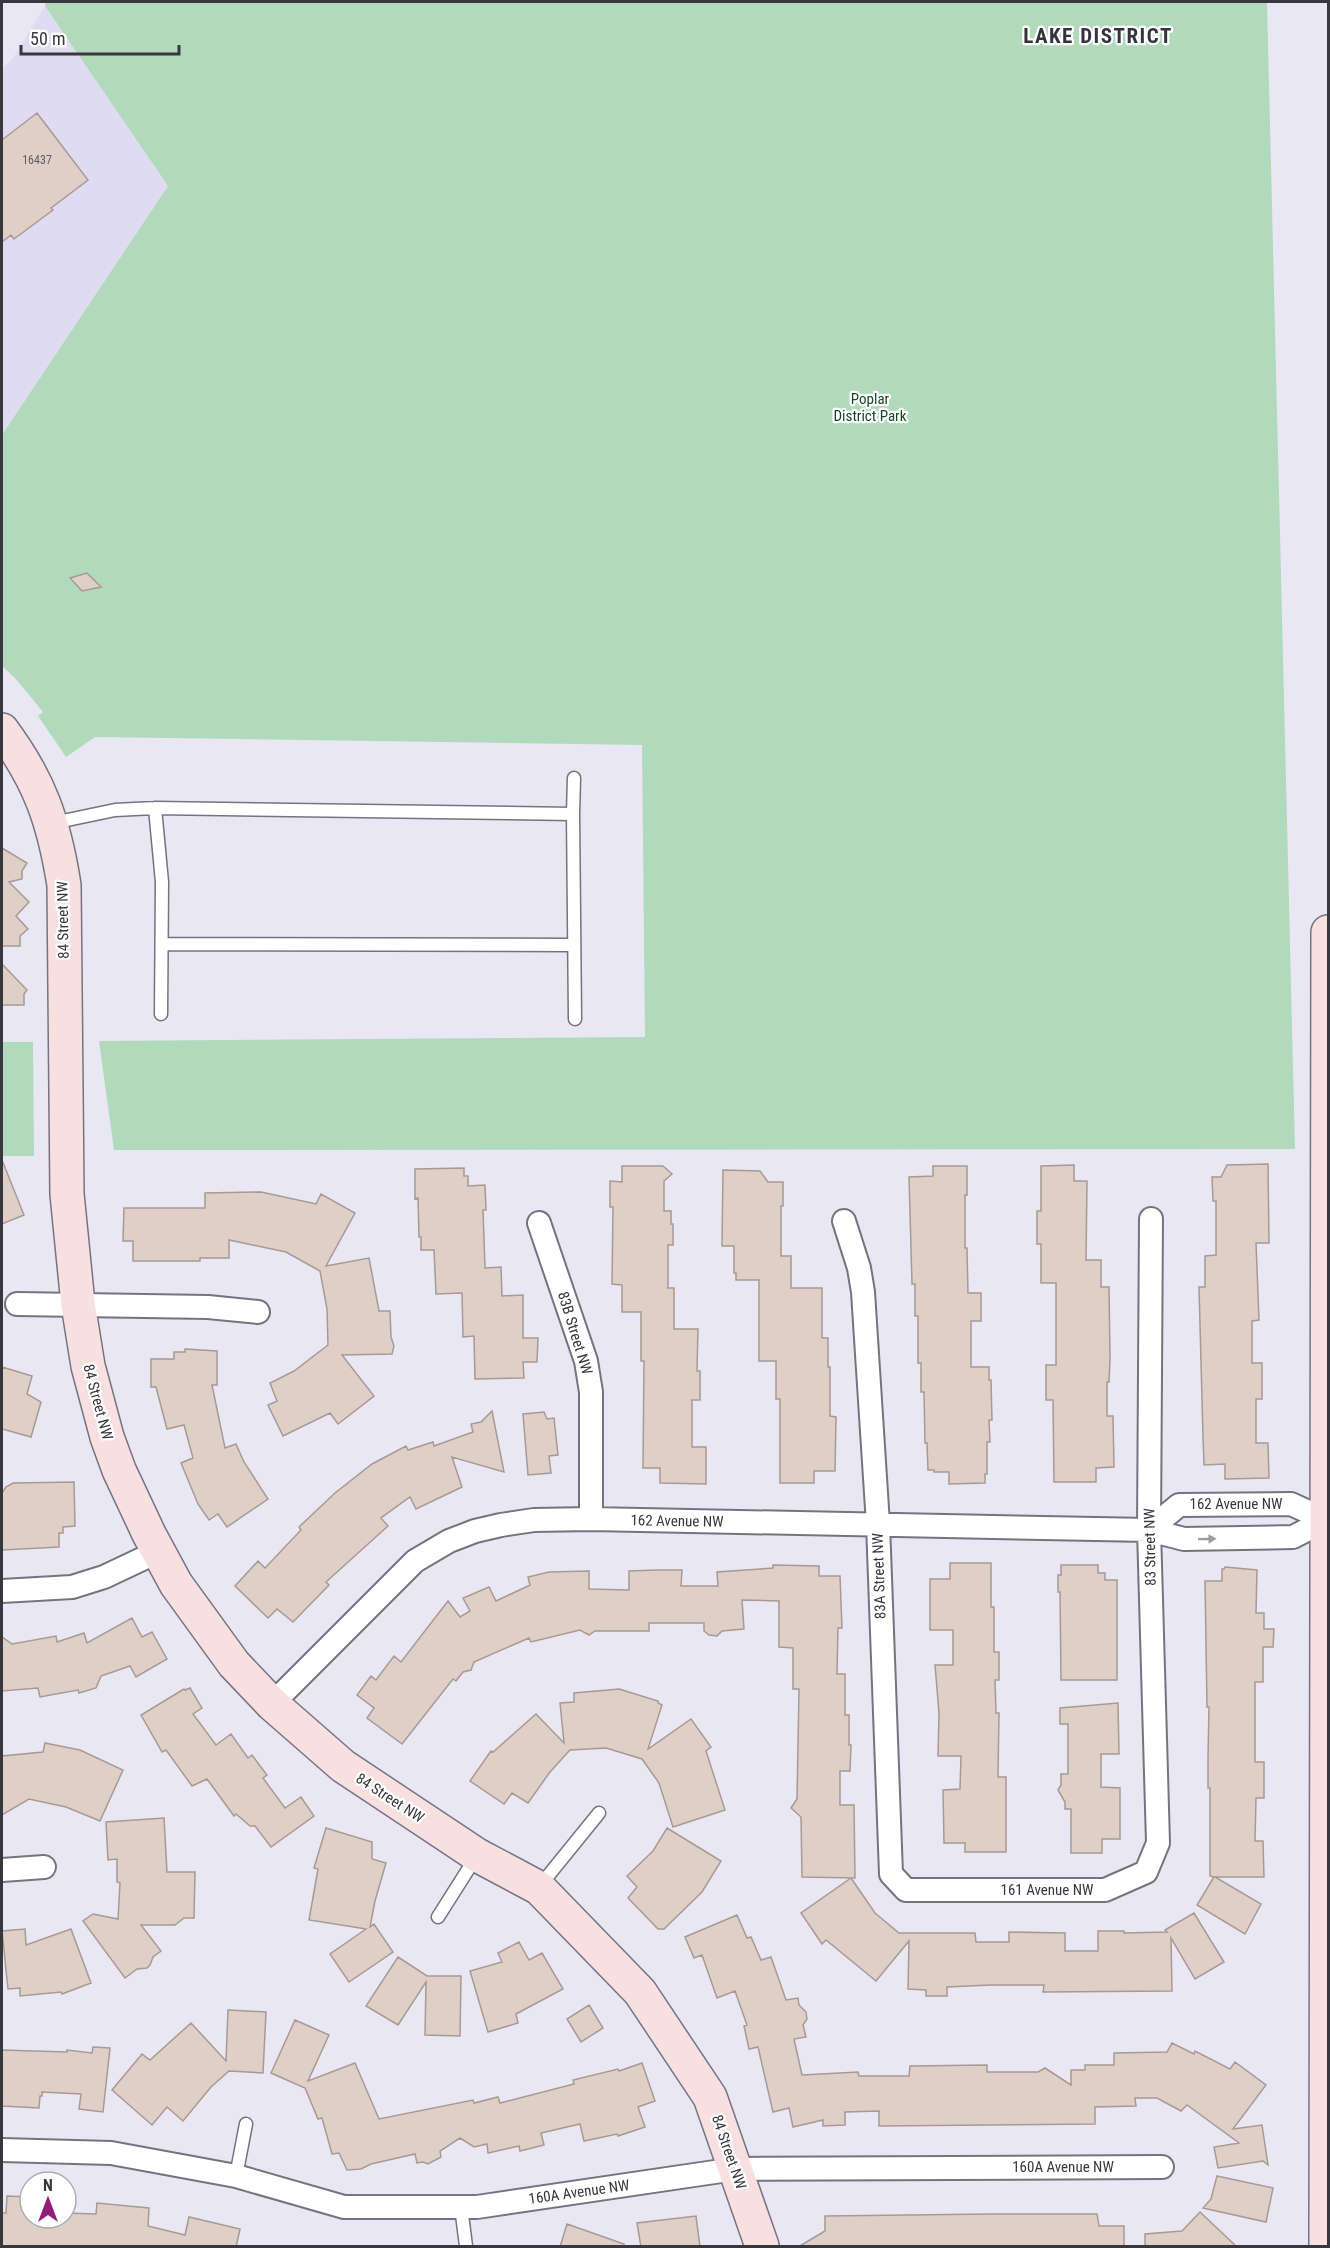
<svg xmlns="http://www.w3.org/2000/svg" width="1330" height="2248" viewBox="0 0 1330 2248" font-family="'Roboto Condensed',sans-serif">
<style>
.education{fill:#dfdcf2}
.green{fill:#b0dabb}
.building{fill:#decfc7;stroke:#a89993;stroke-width:1.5}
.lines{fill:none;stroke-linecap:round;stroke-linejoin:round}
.lane-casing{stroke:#767380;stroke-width:15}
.street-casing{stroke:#767380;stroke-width:26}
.secondary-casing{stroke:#767380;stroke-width:36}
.lane{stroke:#fff;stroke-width:12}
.street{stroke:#fff;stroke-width:22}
.secondary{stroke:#f8e0e1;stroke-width:33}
.oneway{fill:#9c9b9e}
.labels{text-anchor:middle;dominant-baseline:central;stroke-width:4.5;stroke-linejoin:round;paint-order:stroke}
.number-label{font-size:12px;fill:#625d60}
.park-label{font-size:15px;fill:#124626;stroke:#fff}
.street-label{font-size:15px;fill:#38373d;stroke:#fff}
.district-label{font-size:21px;font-weight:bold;letter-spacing:1.5px;fill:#36333f;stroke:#fff}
</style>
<rect width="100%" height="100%" fill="#eae7f5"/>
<path class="education" d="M45,6L168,186L2,435V69L13,58Z"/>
<path class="green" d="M46,2H1267L1295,1149L114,1150L99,1041L645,1037L642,745L95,737L66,757L38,716L43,712L16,679L2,666V435L168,186L45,6Z
M2,1042H33L34,1156H2Z"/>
<path class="building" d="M37,113L88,180L51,208L53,210L14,239L11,235L2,242V140Z
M87,573L101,587L82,591L70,578Z
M2,848L27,863L22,871V879L9,882L29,902L16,916L28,929L20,936V946H2Z
M2,964L27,990L24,994V1005H2Z
M2,1160L24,1215L2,1224Z
M1268,1164L1269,1243H1256L1259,1320L1252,1321V1363H1262V1399H1256V1443H1268L1269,1478L1225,1479V1464L1204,1465L1203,1437L1199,1287H1205V1256L1216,1255V1201H1213L1212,1177H1221L1227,1165Z
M1074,1165V1181H1087L1086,1260H1101V1287H1109L1110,1358L1109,1382H1107V1416H1113L1114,1467L1096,1468V1482H1054L1053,1400H1046V1365H1056V1283H1041V1244H1037V1211H1041V1166Z
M622,1166H663L672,1174L664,1181V1211H671V1224H673V1245H668V1288H674V1329H698L697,1371H700V1400H692V1447H706V1484L660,1483V1468H643L644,1361H641V1312H622V1285L612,1284L613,1207H610V1181L622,1182Z
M933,1166H967V1195H965V1248H967L968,1293H981V1321H971V1367H989V1380H991L992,1420H989L990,1442H987V1474H985V1483L949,1484V1472H934V1470H928L927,1443H925L924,1392H921V1363H918V1316H915V1284H912L909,1177L933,1176Z
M464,1168V1176H468V1186L485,1185L486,1210H483L485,1268L501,1267L502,1296L523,1295V1338H538L537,1362H523L524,1378L475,1379L474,1336L463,1337L462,1293L436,1294L434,1250H421V1237H419L418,1198L415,1199V1169Z
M723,1170L760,1171L768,1182H783V1206H781V1256H791V1288H822V1338H828V1367H830V1416L836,1417L835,1471H814V1483H780V1399H776V1361H759V1280H736V1273H734V1246H722Z
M261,1192L316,1204L321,1194L355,1213L326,1266L369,1258L379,1311H390L391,1337L394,1346L392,1354L342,1355L374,1396L338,1424L330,1413L283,1436L268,1405L277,1401L270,1383L294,1371L328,1345L327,1309L320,1271L286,1252L229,1240V1258H200V1261H133V1241H123L124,1208H205V1193Z
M185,1349L217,1351V1385H212L225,1448L236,1444L244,1462L268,1499L227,1527L218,1514L209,1520L198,1504L181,1463L193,1458L184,1425L167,1429L156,1387H151V1359H174V1352H185Z
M2,1367L32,1376L27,1394L41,1402L31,1437L2,1429Z
M492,1411L504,1472L452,1457L462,1487L416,1509L410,1497L381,1518L388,1526L326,1582L329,1585L293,1622L277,1609L268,1618L235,1586L258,1561L265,1568L301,1530L299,1527L335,1493L372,1464L406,1446L408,1450L433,1442L434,1446L473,1432L471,1424L481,1422Z
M544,1412L547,1419L554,1418L558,1455L549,1456L551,1473L528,1475L523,1414Z
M74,1482L75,1526L63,1527V1533H59V1547L2,1550V1493L6,1487L13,1483Z
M950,1563H991V1607H994V1652H999V1680H995L996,1713H999L998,1777H1006V1852H965V1843H944L943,1790L960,1789L961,1756H938L939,1713L935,1665H953V1630H930V1579H950Z
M773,1565L819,1566V1576H840L842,1628H838L837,1674H845V1715H849V1745H851L850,1771H840V1805H854L855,1878L802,1877L801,1817L791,1808L797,1799L799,1689H793V1648L779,1647V1601L742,1600L744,1629L722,1631L717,1636L709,1635L704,1631V1623H649V1631H595L589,1635L580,1630L531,1642L529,1638L474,1662L471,1670L463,1672L456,1681L453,1679L402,1744L367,1718L374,1708L357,1695L371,1676L376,1680L394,1656L401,1662L448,1601L460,1617L470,1611L463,1598L489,1587L496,1601L530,1585L528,1577L549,1572L589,1571V1589L629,1590V1571L657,1570H682L681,1586H718L717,1572L773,1568Z
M1061,1565H1098V1573H1105V1580H1117V1680H1061L1060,1592H1058V1575H1061Z
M1225,1567L1257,1570L1256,1613H1264V1629H1274L1273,1647H1263V1682H1255V1762H1264V1798H1256L1255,1841H1263L1264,1877H1215L1261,1904L1245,1934L1197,1905L1214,1877L1210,1876V1788H1208V1757L1209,1707H1207L1205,1581H1222V1569H1224Z
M132,1618L142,1637L152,1632L167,1659L136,1677L130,1666L101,1676L96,1688L79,1693L78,1690L40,1697L38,1688L2,1691V1637L12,1644L56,1636L57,1642L84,1633L87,1643Z
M190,1688L202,1708L193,1714L216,1745L231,1734L248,1758L252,1755L267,1775L263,1778L285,1808L301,1797L314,1816L271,1847L255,1826H250L236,1814L234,1816L207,1779L192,1786L166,1750L162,1752L141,1715L184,1689L185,1690Z
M619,1689L658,1701V1703L662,1705L648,1749L691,1719L711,1747L706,1751L725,1810L673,1827L659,1783L642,1759L606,1748L570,1750L550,1772L528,1803L512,1793L504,1804L470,1781L491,1751L493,1752L536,1714L564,1743L560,1703L574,1702V1693Z
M1118,1703L1119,1754H1101V1787L1120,1788V1839H1102V1853H1071V1809H1065V1802L1058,1790L1061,1785V1774H1068V1724H1060V1708Z
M45,1743L80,1750L123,1770L100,1821L66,1807L29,1799L2,1815V1756L43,1752Z
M164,1818L167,1872H195L194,1918H184L175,1925H141L161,1951L153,1957L150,1965L147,1968L137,1969L125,1978L83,1921L93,1914L118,1919L120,1883L117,1882V1859L108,1860L106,1822Z
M326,1828L372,1842V1859L386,1863L375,1901L370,1927L374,1924L393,1952L349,1982L330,1954L366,1929L309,1920L318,1869L314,1868Z
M667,1828L721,1861L702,1892L664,1929H658L628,1898L637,1887L627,1876L653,1851Z
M851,1878L875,1913L899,1933H975L976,1942H1009V1932L1065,1933V1951H1098V1931H1124V1933L1167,1932L1165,1930L1194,1913L1224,1962L1195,1979L1171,1938L1172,1991L1043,1992L1044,1985H991L947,1987V1996H926V1990L908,1989L909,1941L876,1981L826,1940L822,1944L801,1913Z
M737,1915L747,1938L751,1937L761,1960L771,1957L786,2000L798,1998L799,2005L806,2012L807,2019L803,2025L806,2037L794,2039L802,2075L858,2072L859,2076H909L910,2066L987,2065V2072H1038L1045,2068L1071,2085V2070H1085V2065H1114V2053L1167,2052L1172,2043L1194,2054L1195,2051L1230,2069L1235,2062L1266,2085L1233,2129L1262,2125L1268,2165L1263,2161L1218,2168L1214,2147L1239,2143L1187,2105L1181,2111L1157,2098H1135L1136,2106L1095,2107V2124L879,2126V2111L845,2112V2125L823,2126V2120L793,2127L789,2108L773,2112L758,2047L749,2049L744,2026L747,2025L735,1991L717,1998L702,1955L694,1958L685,1937Z
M25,1929L26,1945L71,1929L91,1983L62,1994L61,1992L20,1996V1988L8,1989L2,1931Z
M519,1942L529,1960L542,1953L563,1989L516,2014L518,2023L488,2032L470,1971L502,1962L498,1953Z
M398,1957L427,1976H461L460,2036L425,2035L426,1982L398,2025L366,2006Z
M589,2005L603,2028L581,2042L567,2019Z
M228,2010L266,2012L263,2073L229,2071L211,2087L183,2121L167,2107L152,2125L112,2090L142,2054L150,2060L191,2023L226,2061Z
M295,2020L329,2035L308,2081L355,2063L379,2119L473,2100L474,2103L498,2097L500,2103L574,2084L573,2080L618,2069L619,2071L642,2063L655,2101L638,2107L645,2127L618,2136L617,2134L584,2141L580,2124L541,2133L544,2145L520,2151L519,2146L488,2153L487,2144L474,2147L460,2138L440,2151L441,2157L428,2164L423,2162L417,2163L415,2154L371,2164L361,2169L347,2170L339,2153L332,2154L322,2118L318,2119L305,2088L271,2073Z
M93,2047L110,2048L103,2112L79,2109L81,2094L42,2092V2096H40L39,2108L2,2106V2050L67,2052V2050L92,2053Z
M1217,2176L1273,2188L1266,2222L1203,2208L1211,2199Z
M7,2196L30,2197V2218H66V2213L96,2214L97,2203L149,2208L148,2226L185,2235L189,2217L240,2229L236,2247H2V2213H6Z
M1200,2212L1237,2247H1145V2234L1182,2231Z
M992,2214H1097L1099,2226H1124V2247H798L825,2231V2216Z
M696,2216L700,2247H641L637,2223Z
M567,2224L624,2244V2247H560Z"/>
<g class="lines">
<defs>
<path id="lane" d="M155,808L162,882L161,1014
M573,814L575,1019
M53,823L115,810L155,808L573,814L574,778
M162,944L574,945
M539,1887L599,1813
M438,1917L476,1857
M236,2176L246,2124
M461,2207L466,2246"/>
<path id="street" d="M844,1221L859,1268L863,1292L878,1524L891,1874L906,1890H1105L1146,1872L1158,1843L1149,1530L1151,1219
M539,1223L586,1361L591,1392V1519
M17,1304L208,1307L258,1312
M1149,1530L1179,1505L1291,1504L1326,1520
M2,1591L72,1587L104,1577L159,1551
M272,1704L415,1561L449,1541L475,1531L501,1525L534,1520L591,1519L1149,1530L1184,1539L1293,1537L1326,1520
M2,1870L44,1867
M2,2150L111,2153L236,2176L344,2207H477L735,2169L1162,2167"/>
<path id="secondary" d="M2,730C40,781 54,822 64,885L67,1194L78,1304L88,1366L107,1437L119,1470L149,1534L176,1584L234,1664L272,1704L343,1766L477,1855L539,1888L640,1992L710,2097L762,2246
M1326,2246L1328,932"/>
</defs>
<use href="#lane" class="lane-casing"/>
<use href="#street" class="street-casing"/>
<use href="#secondary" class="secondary-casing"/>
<use href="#lane" class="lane"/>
<use href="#street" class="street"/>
<use href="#secondary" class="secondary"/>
</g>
<defs><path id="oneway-solid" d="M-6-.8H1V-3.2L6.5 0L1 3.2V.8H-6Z" transform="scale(1.5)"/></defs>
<use class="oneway" href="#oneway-solid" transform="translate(1207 1539) rotate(-1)"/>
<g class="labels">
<g class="number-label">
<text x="37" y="160">16437</text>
</g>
<g class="park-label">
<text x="870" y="399">Poplar<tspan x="870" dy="17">District Park</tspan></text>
</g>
<g class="street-label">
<text transform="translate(63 920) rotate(-91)">84 Street NW</text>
<text transform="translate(575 1333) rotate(73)">83B Street NW</text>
<text transform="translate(98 1402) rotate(75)">84 Street NW</text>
<text x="1236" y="1504">162 Avenue NW</text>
<text transform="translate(677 1521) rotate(1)">162 Avenue NW</text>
<text transform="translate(1150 1547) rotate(-91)">83 Street NW</text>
<text transform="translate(879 1576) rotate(-92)">83A Street NW</text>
<text transform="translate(390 1798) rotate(33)">84 Street NW</text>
<text x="1047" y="1890">161 Avenue NW</text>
<text transform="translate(729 2152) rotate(71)">84 Street NW</text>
<text x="1063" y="2167">160A Avenue NW</text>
<text transform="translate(579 2192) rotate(-8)">160A Avenue NW</text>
</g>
<g class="district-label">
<text x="1098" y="36">LAKE DISTRICT</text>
</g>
</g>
<rect width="1330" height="2248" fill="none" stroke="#38373d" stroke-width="6"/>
<g transform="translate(48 2200)"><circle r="28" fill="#ffffff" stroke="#afafb1" stroke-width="1.5"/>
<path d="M0-4.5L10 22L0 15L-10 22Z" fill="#921c7b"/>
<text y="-9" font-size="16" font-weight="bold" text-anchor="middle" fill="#38373d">N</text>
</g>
<path d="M21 45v9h158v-9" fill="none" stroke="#38373d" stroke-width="3"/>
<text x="30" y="45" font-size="18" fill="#38373d" stroke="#ffffff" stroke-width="4.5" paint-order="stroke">50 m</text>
</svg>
